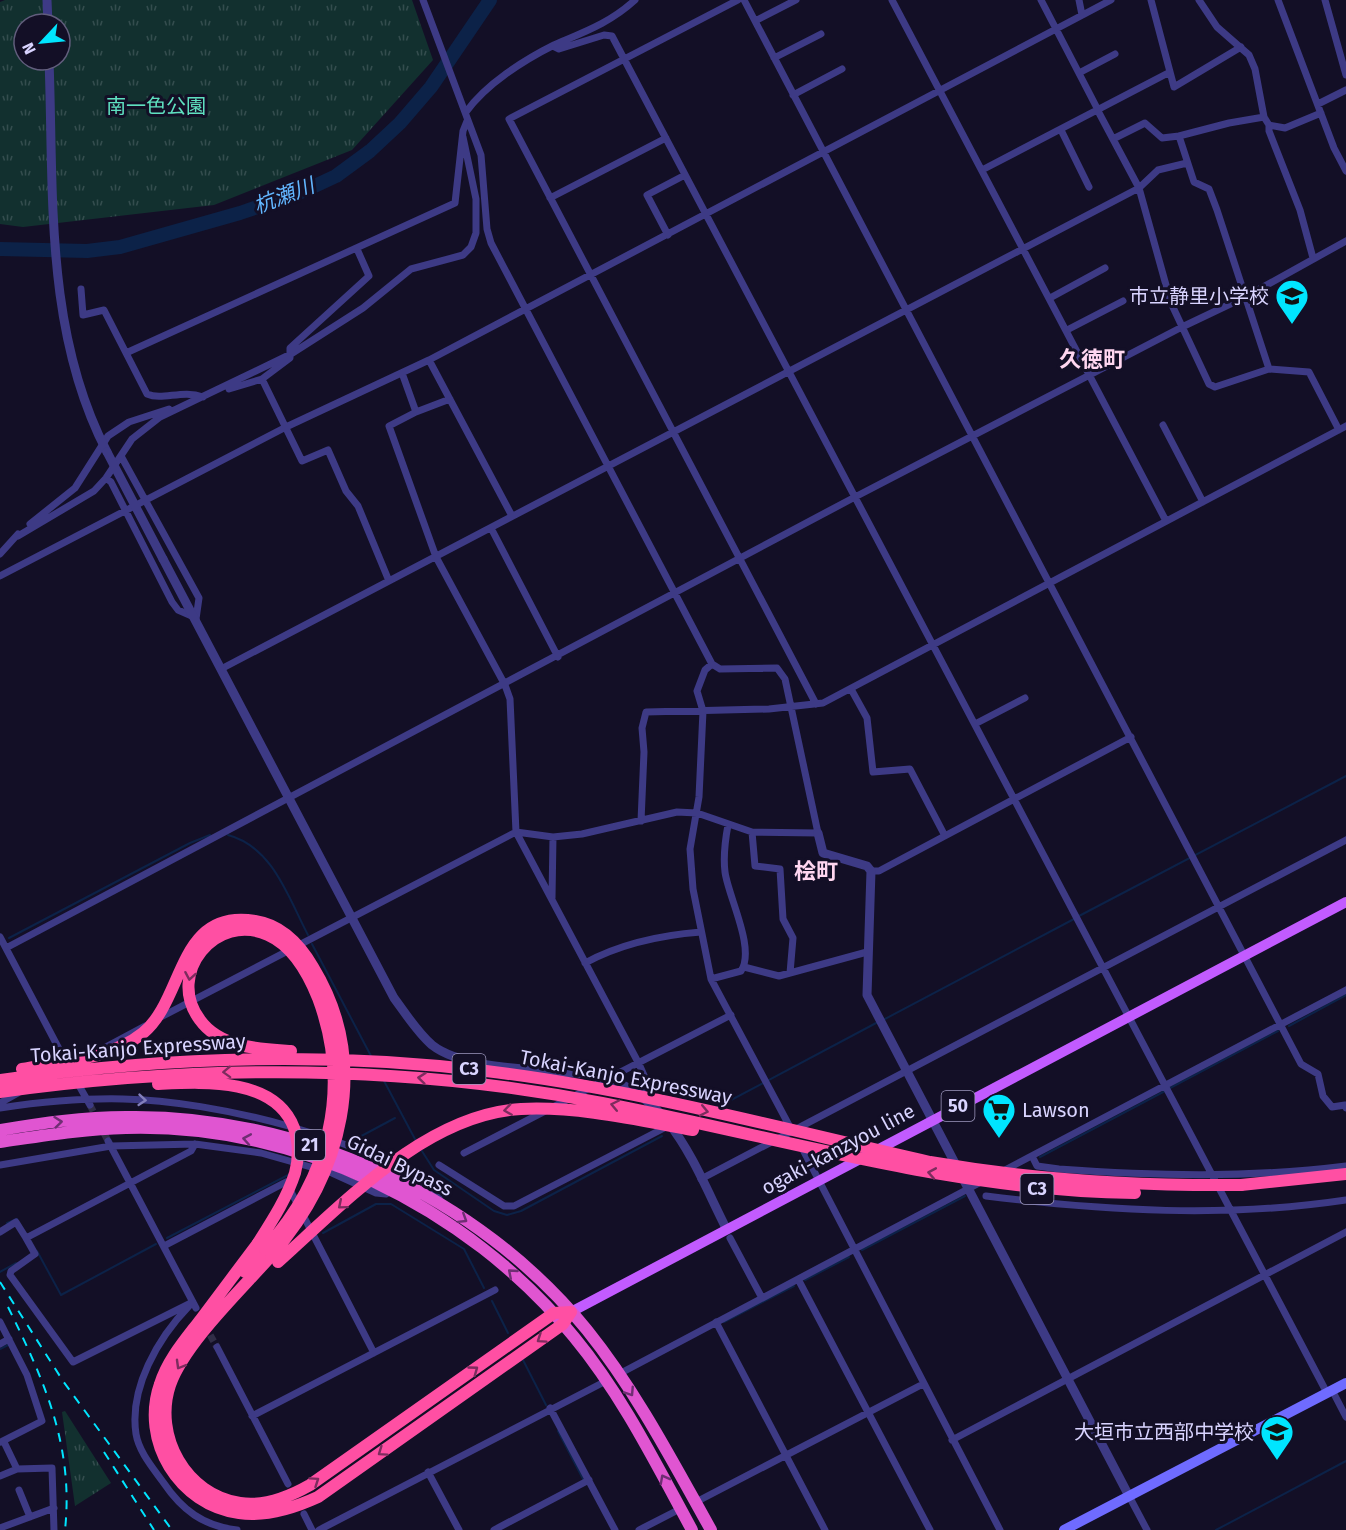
<svg xmlns="http://www.w3.org/2000/svg" width="1346" height="1530" viewBox="0 0 1346 1530" font-family="'Fira Sans','Noto Sans JP',sans-serif">
<style>
.grass{fill:url(#grass-tufts);fill-rule:evenodd}
.lines{fill:none;stroke-linecap:round;stroke-linejoin:round}
.stream{stroke:#0c2248;stroke-width:2}
.river{stroke:#0c2248;stroke-width:14}
.minor-tunnel{stroke:#312d47;stroke-width:7;stroke-dasharray:7 3.5;stroke-linecap:butt}
.minor{stroke:#3d3a85;stroke-width:7}
.tertiary{stroke:#3d3a85;stroke-width:9}
.secondary{stroke:#6f6bff;stroke-width:10}
.primary{stroke:#c25bff;stroke-width:10}
.trunk{stroke:#e055d1;stroke-width:12}
.motorway{stroke:#ff4fa3;stroke-width:12}
.rail{stroke:#00e5ff;stroke-width:2;stroke-dasharray:9 8;stroke-linecap:butt}
.tertiary-bridge{stroke:#3d3a85;stroke-width:9}
.motorway-bridge{stroke:#ff4fa3;stroke-width:12}
.oneway{stroke:#7d2c5e}
.oneway2{stroke:#837fbc}
.oneway3{stroke:#6f2e73}
.labels{text-anchor:middle;dominant-baseline:central;stroke-width:6;stroke-linejoin:round;paint-order:stroke}
.shield{fill:#130f26;stroke:#9e99be;stroke-width:1.5}
.shield-label{font-size:18px;font-weight:bold;fill:#d9d4ff}
.park-label{font-size:20px;fill:#5fe0c0;stroke:#130f26}
.poi-label{font-size:20px;fill:#d9d4ff;stroke:#130f26;text-anchor:end}
.street-label{font-size:20px;fill:#d9d4ff;stroke:#130f26}
.water-label{font-size:21px;font-style:italic;fill:#62b6ff;stroke:#130f26}
.quarter-label{font-size:22px;font-weight:bold;fill:#ffd6f0;stroke:#130f26}
</style>
<defs>
<pattern id="grass-tufts" width="24" height="20" patternUnits="userSpaceOnUse" patternTransform="scale(1.5)"><rect width="24" height="20" fill="#12302f"/><path d="M3 7l-1-3M5 7V3M7 7l1-3M15 17l-1-3M17 17v-4M19 17l1-3" fill="none" stroke="#344d4e"/></pattern>
</defs>
<rect width="100%" height="100%" fill="#130f26"/>
<path class="grass" d="M5,0H412L433,60L352,150L214,205L23,227L0,224V2ZM24,24H60V60H24Z
M65,1411L111,1483L75,1506L62,1412Z"/>
<g class="lines">
<path class="stream" d="M228,835C273,847 288,897 308,935
M1079,916L1346,776
M9,938L190,843L210,835
M312,944L371,1056
M883,1020L1074,919
M1289,1026L1346,995
M383,1079L416,1141
M1170,1088L1278,1031
M716,1108L878,1022
M352,1141L395,1118
M420,1148L434,1170L494,1211L507,1215L521,1211L662,1136
M1040,1157L1165,1091
M7,1223L17,1219
M323,1233L376,1204H391L464,1249L484,1288
M167,1238L290,1174
M862,1250L965,1196
M37,1251L61,1295L156,1244
M0,1272L16,1263
M805,1280L849,1257
M492,1301L508,1333
M724,1322L794,1286
M0,1349L8,1345
M522,1358L546,1405
M558,1431L583,1479
M1216,1530L1346,1461"/>
<path class="river" d="M0,249L87,251L120,247L240,213L304,191L336,176L370,151L400,123L431,87L490,0"/>
<path class="minor-tunnel" d="M90,1105L108,1141
M205,1326L217,1347"/>
<path class="minor" d="M738,0L509,119L816,704
M744,0L1301,1064L1318,1074L1323,1096L1332,1107L1345,1105L1346,1108
M892,0L1166,521
M1041,0L1098,110
M1079,0L1082,15
M1151,0L1174,87L1241,47
M1199,0L1217,27L1249,55L1255,69L1264,117L1269,125V131L1300,210L1313,258
M1278,0L1334,148L1346,171
M1325,0L1346,75
M755,21L796,0
M553,46L559,49L604,35L612,36L1327,1393
M774,58L821,34
M1079,73L1115,54
M793,95L842,69
M1318,104L1346,90
M1098,111L1139,188L1171,303L1209,384L1215,387L1269,369L1309,372L1339,430
M466,112C486,84 524,60 554,45C584,32 610,23 635,0
M1264,117L1229,123L1179,136L1194,182L1209,189L1217,210L1269,369
M1269,125L1285,128L1321,113
M1061,130L1089,187
M1113,139L1145,123L1162,138L1179,136
M982,170L1170,72
M550,198L666,138
M668,235L647,195L685,175
M81,289L83,315L104,310L147,394C163,401 182,389 203,397
M1050,298L1105,268
M1067,330L1123,301
M126,353L455,203L463,131L467,121
M429,360L512,516
M402,373L416,412L450,399
M262,379L302,461L328,450L346,491L358,506L389,581
M229,389L262,379L290,358V348L369,276L357,249
M416,412L389,426L436,557L505,685L510,699L516,832L639,1064L646,1080L641,1095
M1163,425L1203,502
M121,456L199,598L196,619
M106,478L111,482L172,602L178,610L194,617
M30,524L75,488L108,436L129,422L169,409
M491,528L558,657
M18,536L94,491L106,478L132,439L160,417L291,354L363,308L411,269L463,255L471,247L476,233V199L463,137
M0,554L18,534
M0,576L286,427L429,360L1111,0
M712,664L705,670L697,691L703,711L699,797L690,849L693,889L711,979L791,1129
M221,669L1139,188L1158,170L1187,163
M851,689L867,718L873,772L910,769L945,836
M975,724L1025,698
M641,821L644,752L642,728L646,712L769,709L823,703L1346,426
M752,832L755,866L780,869L783,919L793,938L790,973
M871,871H879L1131,737
M552,898L553,837
M0,937L67,1064
M6,948L855,497L1182,327L1245,297L1346,241
M585,963C620,944 662,935 701,932
M744,967L779,976L867,952
M711,979L741,971C756,949 728,896 725,872C723,856 725,841 728,825
M157,1019L516,832L553,837L582,834L677,812L697,813L752,832L818,833L785,679L777,668L720,669L712,664L491,243L487,229L481,155L423,0
M102,1049L145,1026
M77,1082L90,1105
M0,1103L18,1093
M0,1108C41,1102 82,1098 123,1099C215,1101 364,1137 438,1193L440,1203
M108,1141L196,1308
M801,1146L1000,1530
M464,1153L731,1015
M1032,1156L1037,1166L1059,1169C1155,1176 1250,1178 1346,1166
M0,1165L111,1146L195,1144L261,1153L332,1173L376,1193L386,1194L392,1190
M439,1165L504,1206H514L668,1126
M1003,1171L1346,990
M701,1179L1346,840
M986,1196C1106,1211 1226,1218 1346,1200
M0,1232L16,1222L26,1238
M730,1238L762,1298
M164,1246L286,1182L374,1353
M798,1279L930,1530
M193,1302L73,1362L10,1275L11,1271L35,1254L26,1238L191,1151L195,1144
M189,1306C158,1338 129,1388 136,1434C139,1452 153,1468 163,1482C182,1510 203,1526 237,1530
M0,1322L27,1375L42,1421L1,1442
M716,1322L825,1530
M0,1344L9,1339
M217,1347L288,1484
M619,1374L983,1181
M1332,1390L1346,1417
M550,1408L615,1530
M252,1416L495,1290
M952,1440L1346,1232
M4,1442L17,1469L52,1468L54,1530
M428,1472L459,1530
M0,1476L17,1469
M19,1490L30,1517
M1129,1496L1147,1530
M696,1502L923,1384
M304,1514L312,1530
M0,1528L54,1508
M319,1530L606,1381
M494,1530L589,1480
M639,1530L680,1509"/>
<path class="tertiary" d="M47,0L48,24
M49,60C54,192 44,331 107,452
M163,559L394,998C406,1014 417,1032 432,1045C466,1072 551,1069 595,1075C671,1093 694,1165 726,1228
M818,833L823,853L867,866L871,871L867,995L1129,1496"/>
<path class="secondary" d="M1064,1530L1346,1383"/>
<path class="primary" d="M571,1312L1346,902"/>
<path class="trunk" d="M0,1130C42,1123 83,1117 126,1117C299,1114 478,1196 587,1330C636,1391 673,1462 711,1530
M0,1142C42,1136 84,1129 126,1128C296,1123 467,1206 574,1337C622,1395 656,1464 692,1530"/>
<path class="motorway" d="M1241,1185L1346,1174
M258,1243C239,1268 220,1294 201,1319C185,1340 168,1359 160,1384C140,1441 179,1505 239,1513C266,1517 294,1508 318,1497L563,1324L571,1312L554,1313L310,1485C289,1497 265,1507 240,1503C186,1495 153,1436 170,1385C185,1343 241,1290 271,1256
M245,1272L265,1249"/>
<path class="rail" d="M0,1282L63,1381L172,1530
M8,1307C44,1380 74,1446 65,1530
M104,1452L154,1530"/>
<path class="tertiary-bridge" d="M107,452L163,559"/>
<path class="motorway-bridge" d="M22,1069C61,1062 111,1059 143,1033C185,999 177,908 255,921C282,925 300,945 313,967C372,1064 342,1175 271,1256
M0,1080C161,1057 324,1051 486,1071C636,1089 783,1129 930,1162C1034,1180 1136,1186 1241,1185
M158,1084C202,1082 275,1077 294,1128C299,1143 299,1158 295,1173C287,1198 272,1221 258,1243
M0,1092C200,1064 403,1064 602,1103C780,1137 952,1191 1135,1193
M265,1249C329,1179 352,1089 318,998C308,973 293,946 268,935C216,911 165,974 200,1020C220,1048 260,1049 291,1051
M278,1262C344,1203 427,1114 521,1109C577,1106 638,1120 693,1130"/>
</g>
<defs><path id="oneway-chevron" d="M-2-3.5L2.5 0L-2 3.5" fill="none" stroke-width="1.6" stroke-linecap="round" stroke-linejoin="round" transform="scale(1.5)"/></defs>
<g class="oneway">
<use href="#oneway-chevron" transform="translate(190 976) rotate(100)"/>
<use href="#oneway-chevron" transform="translate(227 1072) rotate(178)"/>
<use href="#oneway-chevron" transform="translate(422 1078) rotate(-174)"/>
<use href="#oneway-chevron" transform="translate(615 1105) rotate(-168)"/>
<use href="#oneway-chevron" transform="translate(508 1110) rotate(172)"/>
<use href="#oneway-chevron" transform="translate(704 1111) rotate(12)"/>
<use href="#oneway-chevron" transform="translate(932 1173) rotate(-170)"/>
<use href="#oneway-chevron" transform="translate(342 1205) rotate(140)"/>
<use href="#oneway-chevron" transform="translate(541 1339) rotate(146)"/>
<use href="#oneway-chevron" transform="translate(180 1365) rotate(120)"/>
<use href="#oneway-chevron" transform="translate(474 1370) rotate(-36)"/>
<use href="#oneway-chevron" transform="translate(382 1452) rotate(145)"/>
<use href="#oneway-chevron" transform="translate(315 1481) rotate(-34)"/>
</g>
<use class="oneway2" href="#oneway-chevron" transform="translate(142 1100) rotate(5)"/>
<g class="oneway3">
<use href="#oneway-chevron" transform="translate(58 1122) rotate(-6)"/>
<use href="#oneway-chevron" transform="translate(247 1139) rotate(-170)"/>
<use href="#oneway-chevron" transform="translate(463 1219) rotate(32)"/>
<use href="#oneway-chevron" transform="translate(512 1273) rotate(-139)"/>
<use href="#oneway-chevron" transform="translate(630 1392) rotate(57)"/>
<use href="#oneway-chevron" transform="translate(664 1479) rotate(-118)"/>
</g>
<defs>
<symbol id="school-pin" viewBox="-11 -11 22 30"><path d="M0 17L-7.5 6A9.5 9.5 0 1 1 7.5 6Z" fill="#00e5ff" stroke="#130f26"/><path d="M0-5L7-2L0 1L-7-2ZM-4 1L0 2.5L4 1V4Q0 6-4 4Z" fill="#111"/></symbol>
<symbol id="supermarket-pin" viewBox="-11 -11 22 30"><path d="M0 17L-7.5 6A9.5 9.5 0 1 1 7.5 6Z" fill="#00e5ff" stroke="#130f26"/><path d="M-6-5.5h2.5l.6 2H6L4.5 2H-2.5L-4.4-4H-6ZM-1.5 3.2a1.3 1.3 0 1 0 .1 0ZM3 3.2a1.3 1.3 0 1 0 .1 0Z" fill="#111"/></symbol>
</defs>
<g fill-rule="evenodd">
<use href="#school-pin" x="1273" y="277" width="38" height="52"/>
<use href="#supermarket-pin" x="980" y="1091" width="38" height="52"/>
<use href="#school-pin" x="1258" y="1413" width="38" height="52"/>
</g>
<g class="labels">
<g class="shield">
<rect x="452.5" y="1054" width="33" height="30" rx="4.5"/>
<rect x="941.5" y="1091" width="33" height="30" rx="4.5"/>
<rect x="295" y="1130" width="30" height="30" rx="4.5"/>
<rect x="1020.5" y="1174" width="33" height="30" rx="4.5"/>
</g>
<g class="shield-label">
<text x="469" y="1069">C3</text>
<text x="958" y="1106">50</text>
<text x="310" y="1145">21</text>
<text x="1037" y="1189">C3</text>
</g>
<g class="park-label">
<text x="156" y="106">南一色公園</text>
</g>
<g class="poi-label">
<text x="1269" y="296">市立静里小学校</text>
<text x="1022" y="1110" text-anchor="start">Lawson</text>
<text x="1254" y="1432">大垣市立西部中学校</text>
</g>
<g class="street-label">
<text transform="translate(138 1048) rotate(-4)">Tokai-Kanjo Expressway</text>
<text transform="translate(626 1077) rotate(11)">Tokai-Kanjo Expressway</text>
<text transform="translate(838 1149) rotate(-28)">ogaki-kanzyou line</text>
<text transform="translate(400 1165) rotate(26)">Gidai Bypass</text>
</g>
<g class="water-label">
<text transform="translate(284 196) rotate(-21)">杭瀬川</text>
</g>
<g class="quarter-label">
<text x="1092" y="359">久徳町</text>
<text x="816" y="871">桧町</text>
</g>
</g>
<g transform="translate(42 42) rotate(244)"><circle r="28" fill="#130f26" stroke="#625e7d" stroke-width="1.5"/>
<path d="M0-4.5L10 22L0 15L-10 22Z" fill="#00e5ff"/>
<text y="-9" font-size="16" font-weight="bold" text-anchor="middle" fill="#d9d4ff">N</text>
</g>
</svg>
